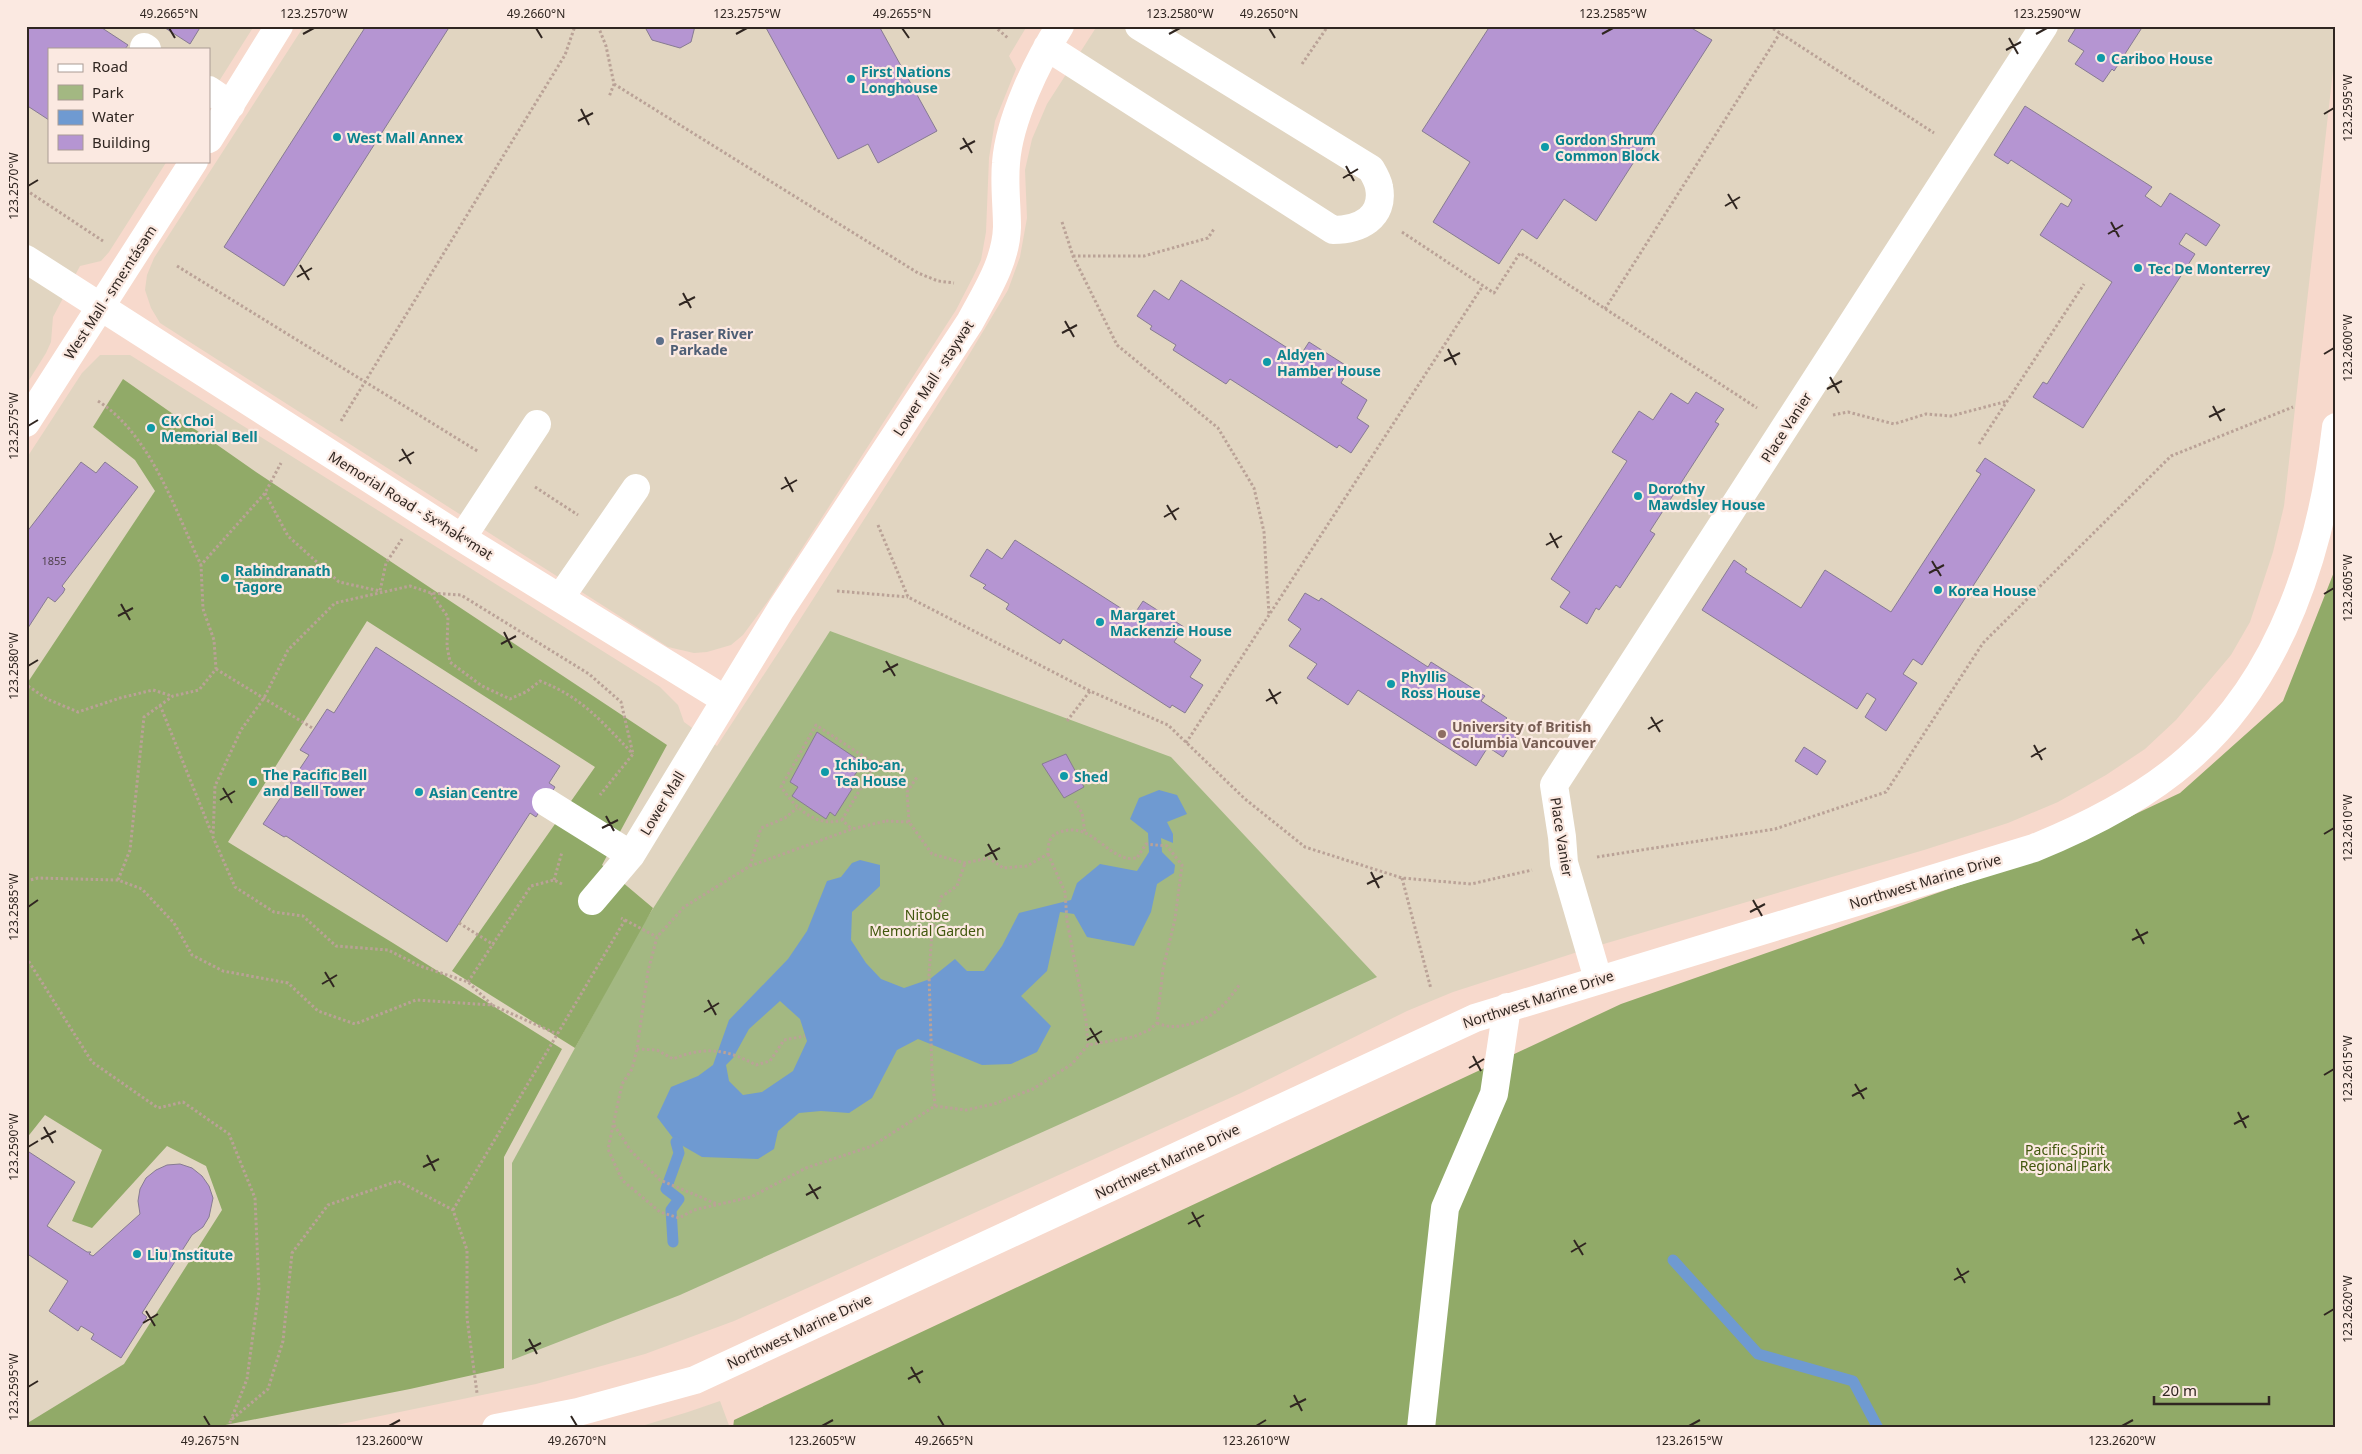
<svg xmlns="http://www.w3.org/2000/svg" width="2362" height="1454" viewBox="0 0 2362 1454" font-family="'Noto Sans',sans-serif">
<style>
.education{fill:#e1d5c1}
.green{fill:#a3b882}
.forest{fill:#91aa68}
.water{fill:#6f9ad1;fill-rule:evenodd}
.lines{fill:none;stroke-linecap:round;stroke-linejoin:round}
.stream{stroke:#6f9ad1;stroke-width:11}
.building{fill:#b595d2;stroke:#877b92}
.path{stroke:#baa297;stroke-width:3;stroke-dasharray:2.5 2.5;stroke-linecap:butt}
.minor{stroke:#fff;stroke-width:28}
.ticks{fill:none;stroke:#302621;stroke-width:2}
.culture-dot{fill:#0f9aa8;stroke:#fbe9e1;stroke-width:2}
.service-dot{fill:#5c6f8a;stroke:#fbe9e1;stroke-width:2}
.education-dot{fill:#8d6e63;stroke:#fbe9e1;stroke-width:2}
.labels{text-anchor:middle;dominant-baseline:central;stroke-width:4.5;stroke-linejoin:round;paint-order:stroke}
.number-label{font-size:11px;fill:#51424d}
.culture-label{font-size:14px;font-weight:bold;fill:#0d838f;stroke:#fbe9e1;text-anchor:start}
.street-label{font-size:14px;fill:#302621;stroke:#fbe9e1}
.service-label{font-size:14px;font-weight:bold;fill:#4e5e75;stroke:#fbe9e1;text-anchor:start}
.education-label{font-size:14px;font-weight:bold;fill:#785e54;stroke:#fbe9e1;text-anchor:start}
.park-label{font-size:14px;fill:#41570d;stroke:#fbe9e1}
.neatline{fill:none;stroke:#302621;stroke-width:2}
.ticks-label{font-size:12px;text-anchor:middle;fill:#302621}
</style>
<rect width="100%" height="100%" fill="#f7d9cc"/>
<path class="education" d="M26,26H254L209,97V49H49V161H167L109,252L101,261L80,266L53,317L51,342L46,353L26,385Z
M304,26H1027L1009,56L1016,69L995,121L989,158L986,232L981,260L973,277L956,310L768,601L743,635L731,645L707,652L694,653L668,647L160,323L151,308L145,290L147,275L154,258Z
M1097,26H2336V44L2284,506L2273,552L2250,622L2231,655L2176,720L2145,749L2106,775L2058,802L2008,823L1924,850L1590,948L1453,992L1407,1011L1241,1093L734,1321L645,1354L536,1384L322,1428H26V459L82,373L100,355H130L660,687L678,705L684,722L717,746L799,621L961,368L1008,290L1020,257L1027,218L1025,170L1032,139L1047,104Z
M720,1401L730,1428H635L688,1412Z"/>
<path class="green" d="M830,631L1171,757L1377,977L1118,1098L680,1295L512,1360V1163L640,929Z"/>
<path class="forest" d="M123,379L256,472L667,745L602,865L653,908L575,1048L452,971L595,767L367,621L228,842L393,943L562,1049L504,1157V1368L410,1389L210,1428H26V1424L124,1364L222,1210L206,1166L167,1146L92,1228L72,1221L102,1150L45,1115L26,1139V685L155,491L135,460L93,427Z
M2336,567V1428H733L734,1420L1621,1004L2057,851L2180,793L2283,701Z"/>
<path class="water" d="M1159,790L1177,795L1187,814L1167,822L1173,834V843L1161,838L1162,852L1175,865L1174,873L1157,884L1151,912L1134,946L1087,937L1074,914L1060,912L1047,971L1021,996L1051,1026L1037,1052L1011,1064L982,1065L918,1039L897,1050L872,1098L849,1113L821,1111L799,1113L778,1131L774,1149L758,1159L702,1157L676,1142L657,1117L671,1087L698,1076L713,1065L729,1020L788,959L807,931L827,881L841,877L852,863L860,860L880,865V886L852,912L851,940L866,963L881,979L904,988L930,979L955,959L967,971H984L1002,946L1019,913L1071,900L1077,883L1100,864L1137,871L1149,852L1148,833L1130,819L1139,798ZM780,1001L800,1019L807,1041L793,1071L762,1092L743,1095L729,1081L726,1065L733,1058L749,1029Z"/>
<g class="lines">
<path class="stream" d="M673,1242L671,1210L679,1199L666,1189L679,1153L676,1142
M1673,1260L1758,1354L1853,1381L1878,1428"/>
</g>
<path class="building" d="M26,26H99L128,45L125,49H49V120L26,105Z
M162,26H201L190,44Z
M366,26H450L284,286L224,247Z
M647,26H695L691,42L680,48L652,40L646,29Z
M765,26H879L937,131L878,163L868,144L838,159Z
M1490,26H1688L1712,40L1596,221L1564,199L1537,239L1522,229L1499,264L1433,222L1470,162L1422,131Z
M2077,26H2143L2114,71L2112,69L2103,82L2075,64L2084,51L2068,41Z
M2025,106L2152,187L2145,196L2161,207L2170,193L2220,225L2206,246L2186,233L2179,244L2195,254L2083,428L2033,397L2043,382L2047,384L2112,282L2040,235L2061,203L2068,207L2072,200L2011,160L2008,164L1994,155Z
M1181,280L1300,356L1309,342L1350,368L1341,383L1367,400L1357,418L1369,426L1351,453L1339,445L1337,448L1230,379L1226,384L1173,350L1176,345L1150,329L1152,326L1137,316L1154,290L1169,300Z
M1696,392L1724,409L1715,422L1719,424L1650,531L1655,534L1620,588L1616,585L1599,610L1596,608L1587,624L1560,607L1570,592L1551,579L1627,461L1612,452L1639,411L1653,420L1671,393L1688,404Z
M1985,458L2035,490L1922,665L1913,659L1903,674L1917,683L1886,731L1865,717L1876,699L1867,693L1857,709L1702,610L1734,560L1747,569L1745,572L1801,608L1825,570L1891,612L1981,474L1976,471Z
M81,462L96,473L105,462L138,487L62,586L65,589L63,593L55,602L48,597L26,631V533Z
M1015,540L1133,616L1143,601L1184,627L1174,642L1201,660L1190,677L1203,685L1185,713L1172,705L1170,708L1063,639L1060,644L1006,609L1009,604L983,588L986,585L970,576L987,549L1002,559Z
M1305,593L1319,601L1321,598L1428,667L1431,662L1485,696L1481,701L1507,718L1505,720L1520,730L1503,757L1488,747L1476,766L1358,690L1348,705L1307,678L1317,664L1289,646L1301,629L1288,620Z
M376,647L560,766L549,783L555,787L536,817L530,813L447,942L286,836L284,837L263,824L309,755L300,750L314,729L327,709L334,713Z
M817,732L863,763L847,786L852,789L835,816L830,812L826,819L792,796L798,787L790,782Z
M1804,747L1826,761L1817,775L1795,761Z
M1066,754L1084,787L1064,798L1042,764Z
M26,1150L75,1182L47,1226L87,1252H91L89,1254L93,1256L140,1214L138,1201L140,1189L146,1178L156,1170L167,1165L180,1164L192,1168L202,1176L209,1186L213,1198L209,1217L203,1227L192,1235L142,1313L147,1317L121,1358L91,1339L94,1334L81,1326L78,1331L49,1311L68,1281L29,1255L26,1259Z"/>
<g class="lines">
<path class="path" d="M598,26L606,46L614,84L609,97
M994,26L1009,39
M1769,26L1934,133
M1302,64L1328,26
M614,84L918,273L938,281L954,283
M26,190L103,241
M1062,222L1073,256L1117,345L1218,428L1254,488L1264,532L1269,615
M1402,232L1494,293L1520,253L1757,408
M1073,256H1144L1208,238L1214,229
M177,266L479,452
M1605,309L1780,33
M98,401C151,435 175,510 201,565
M1833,415L1848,412L1894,424L1926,414L1951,416L2008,401
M341,421L565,55L575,26
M1979,444L2084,284
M535,487L578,515
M265,493L288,536L339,582L380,591L386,563L402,539
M878,525L908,597L1090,691L1168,725L1245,799L1305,847L1402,878L1471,884L1532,870
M837,591L908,597
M431,593L448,617L447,646L450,662L482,686L510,699L526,692L540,681C582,697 602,722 633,754
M216,669L314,729
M28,686L47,699L78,712L120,698L153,690L172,696
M160,705L212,834
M1067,721L1090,691
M1186,743L1482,287
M1075,801L1082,813L1085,833
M842,820L875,764L816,725L781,787C795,807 815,828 842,820L852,829
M886,821L909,822L932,854L965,863L989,858L1003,868L1027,866L1048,854C1048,844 1049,835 1060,832C1089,822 1102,851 1126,858C1129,859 1134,858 1137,858L1146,844L1167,846L1182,865L1175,919L1163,969L1157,1023L1149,1030L1133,1037L1088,1045L1072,1064L1033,1089L994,1104L966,1110L935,1106L872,1146L806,1168L751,1197L694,1210L679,1218L660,1212L622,1180L608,1149L622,1084L632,1069L637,1049L648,971L657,937L684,907L750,866L852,829Z
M909,822L907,792L917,777
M1048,854L1065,892L1067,921L1086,1020L1088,1045
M1597,857L1775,829L1886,792L1983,643L2171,456L2293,407
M750,866L761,828L785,818L797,808
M1402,878L1431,989
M118,880L130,850L144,717L173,696L199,690L216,669L214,640L203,609L201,565L265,493L281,463
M554,880L562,852
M26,881L38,878L118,880L142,889L174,923L192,955L223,971L288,983L318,1011L355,1024L416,1000L492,1005L557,1034
M625,920L657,937
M459,923L494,945
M26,957L92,1062L158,1108L183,1102L229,1134L255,1198L259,1290L247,1379L231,1420
M468,982L531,886L554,880L564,885
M492,1005L468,982L420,966L388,950L336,946L303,916L274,912L235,887L213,837L215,786L241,730L264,698L288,650L335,603L410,586L431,593L461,595L589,674L621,702L633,754L600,795
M1157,1023C1176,1032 1205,1022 1220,1008C1228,1001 1234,992 1240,984
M637,1049L657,1050L673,1059C704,1046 727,1049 756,1065L770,1061L784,1040L805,1036
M935,1106L932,1072L929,975L932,932L941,897L957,886L965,863
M614,1125L631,1151L660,1180L717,1204
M453,1210L625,920L621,918
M228,1428L231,1420L268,1389L283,1341L292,1253L328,1205L398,1181L453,1210L467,1250V1318L477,1393"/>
<path class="minor" d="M144,47L147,49
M1047,47L1333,230C1359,230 1385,218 1379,187C1378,181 1374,174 1371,169L1139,26
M209,90L231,105
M209,139L279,26
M26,259L462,538L724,699
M26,423L194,161
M462,538L537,424
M560,598L636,488
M546,802L631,855
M592,901L631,855L781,609L970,322C986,292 1006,262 1007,227C1007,206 1004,184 1006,163C1009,120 1037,62 1060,26
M1598,979L1564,863L1562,837L1554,785L2044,26
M496,1428L578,1412L695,1380L1475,1018L2034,848C2088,826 2144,798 2188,759C2283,677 2322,547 2336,427
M1421,1428L1445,1208L1494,1094L1507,1007"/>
</g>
<path class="ticks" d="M169,28L175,38M536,28L542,38M902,28L909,38M1269,28L1275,38M303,34L314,28M736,34L747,28M1169,34L1180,28M1602,34L1613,28M2036,34L2047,28M2009,38L2018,54M2006,50L2021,42M581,109L589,125M2324,114L2334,108M578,121L593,113M963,138L972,153M960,149L975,141M1346,166L1354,181M1343,178L1358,169M28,186L38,180M1728,194L1737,209M1725,206L1740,197M2111,222L2119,237M2108,234L2123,225M300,265L309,280M297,277L312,268M683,293L691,308M679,305L695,297M1065,321L1074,337M1062,333L1077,325M1448,349L1456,365M2324,354L2334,348M1444,361L1460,353M1830,377L1839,393M1827,389L1842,381M2213,406L2221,421M2209,417L2225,409M28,426L38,420M402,449L411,464M399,461L414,452M785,477L793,492M781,489L797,480M1167,505L1176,520M1164,517L1179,508M1550,533L1558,548M1546,545L1562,536M1932,561L1941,576M1929,573L1944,565M2324,594L2334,588M121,604L130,620M118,616L133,608M504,632L512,648M501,644L516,636M886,661L895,676M28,666L38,660M883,672L898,664M1269,689L1277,704M1266,701L1281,692M1651,717L1660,732M1648,729L1663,720M2034,745L2042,760M2031,757L2046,748M223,788L232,803M220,800L235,791M606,816L614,831M602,828L618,820M2324,834L2334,828M988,844L997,860M985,856L1000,848M1371,872L1379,888M1367,884L1383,876M1753,900L1762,916M28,907L38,900M1750,912L1765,904M2136,929L2144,944M2132,940L2148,932M325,972L334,987M322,984L337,975M708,1000L716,1015M704,1012L719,1003M1090,1028L1099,1043M1087,1040L1102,1031M1473,1056L1481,1071M1469,1068L1484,1059M2324,1075L2334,1069M1855,1084L1864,1099M1852,1096L1867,1088M2238,1112L2246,1128M2234,1124L2249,1116M44,1127L53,1143M41,1139L56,1131M28,1147L38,1141M427,1155L435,1171M423,1167L439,1159M809,1184L818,1199M806,1195L821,1187M1192,1212L1200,1227M1188,1224L1204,1215M1574,1240L1583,1255M1571,1252L1586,1243M1957,1268L1965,1283M1954,1280L1969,1271M146,1311L155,1326M2324,1315L2334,1309M143,1323L158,1314M529,1339L537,1354M525,1351L541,1343M911,1367L920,1383M908,1379L923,1371M28,1387L38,1381M1294,1395L1302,1411M1290,1407L1306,1399M204,1416L210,1426M571,1416L577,1426M938,1416L944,1426M389,1426L400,1420M822,1426L833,1420M1256,1426L1266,1420M1689,1426L1700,1420M2122,1426L2133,1420"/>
<g class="culture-dot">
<circle cx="2101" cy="58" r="5"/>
<circle cx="851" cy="79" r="5"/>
<circle cx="337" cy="137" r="5"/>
<circle cx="1545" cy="147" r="5"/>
<circle cx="2138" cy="268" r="5"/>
<circle cx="1267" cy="362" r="5"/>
<circle cx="151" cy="428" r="5"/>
<circle cx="1638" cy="496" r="5"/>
<circle cx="225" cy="578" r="5"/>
<circle cx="1938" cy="590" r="5"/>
<circle cx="1100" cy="622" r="5"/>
<circle cx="1391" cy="684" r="5"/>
<circle cx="825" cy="772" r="5"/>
<circle cx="1064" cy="776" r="5"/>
<circle cx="253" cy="782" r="5"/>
<circle cx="419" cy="792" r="5"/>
<circle cx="137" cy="1254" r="5"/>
</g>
<circle class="service-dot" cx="660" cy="341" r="5"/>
<circle class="education-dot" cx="1442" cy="734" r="5"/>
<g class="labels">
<g class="number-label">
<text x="54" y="560">1855</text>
</g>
<g class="culture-label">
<text x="2111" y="58">Cariboo House</text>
<text x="861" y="71">First Nations<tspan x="861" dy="16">Longhouse</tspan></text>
<text x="347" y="137">West Mall Annex</text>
<text x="1555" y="139">Gordon Shrum<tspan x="1555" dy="16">Common Block</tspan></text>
<text x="2148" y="268">Tec De Monterrey</text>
<text x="1277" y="354">Aldyen<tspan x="1277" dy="16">Hamber House</tspan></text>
<text x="161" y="420">CK Choi<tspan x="161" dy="16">Memorial Bell</tspan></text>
<text x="1648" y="488">Dorothy<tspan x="1648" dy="16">Mawdsley House</tspan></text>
<text x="235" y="570">Rabindranath<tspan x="235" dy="16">Tagore</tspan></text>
<text x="1948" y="590">Korea House</text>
<text x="1110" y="614">Margaret<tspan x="1110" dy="16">Mackenzie House</tspan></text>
<text x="1401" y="676">Phyllis<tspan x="1401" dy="16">Ross House</tspan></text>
<text x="835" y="764">Ichibo-an,<tspan x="835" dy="16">Tea House</tspan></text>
<text x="263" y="774">The Pacific Bell<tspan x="263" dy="16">and Bell Tower</tspan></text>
<text x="1074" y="776">Shed</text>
<text x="429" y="792">Asian Centre</text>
<text x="147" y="1254">Liu Institute</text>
</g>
<g class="street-label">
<text transform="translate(110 292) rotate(-57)">West Mall - sme:ntásəm</text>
<text transform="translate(933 378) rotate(-57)">Lower Mall - stəywət</text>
<text transform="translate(1786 427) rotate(-57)">Place Vanier</text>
<text transform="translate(411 505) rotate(32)">Memorial Road - šxʷhək̓ʷmət</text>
<text transform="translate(662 803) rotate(-59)">Lower Mall</text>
<text transform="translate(1562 837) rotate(81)">Place Vanier</text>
<text transform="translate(1925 881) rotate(-17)">Northwest Marine Drive</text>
<text transform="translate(1538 999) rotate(-18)">Northwest Marine Drive</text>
<text transform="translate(1167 1161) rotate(-25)">Northwest Marine Drive</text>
<text transform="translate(799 1331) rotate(-25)">Northwest Marine Drive</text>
</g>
<g class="service-label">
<text x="670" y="333">Fraser River<tspan x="670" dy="16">Parkade</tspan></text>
</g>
<g class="education-label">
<text x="1452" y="726">University of British<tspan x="1452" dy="16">Columbia Vancouver</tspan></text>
</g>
<g class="park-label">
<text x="927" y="914">Nitobe<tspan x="927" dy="16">Memorial Garden</tspan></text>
<text x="2065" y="1149">Pacific Spirit<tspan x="2065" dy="16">Regional Park</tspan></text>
</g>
</g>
<rect width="2362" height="1454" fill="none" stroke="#fbe9e1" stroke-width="55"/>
<rect x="48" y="48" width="162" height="115" fill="#fbe9e1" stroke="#aa9b94"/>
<rect x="58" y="64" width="25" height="8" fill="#ffffff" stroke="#aa9b94"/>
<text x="92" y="72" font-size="15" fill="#302621">Road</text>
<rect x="58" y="85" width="25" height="15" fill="#a3b882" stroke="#aa9b94"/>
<text x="92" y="98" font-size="15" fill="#302621">Park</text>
<rect x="58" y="110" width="25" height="15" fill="#6f9ad1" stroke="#aa9b94"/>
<text x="92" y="122" font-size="15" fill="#302621">Water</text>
<rect x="58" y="135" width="25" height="15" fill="#b595d2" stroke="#aa9b94"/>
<text x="92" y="148" font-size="15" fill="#302621">Building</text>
<path d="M2154 1396v8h115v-8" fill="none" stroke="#302621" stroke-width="2.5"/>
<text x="2162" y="1396" font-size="15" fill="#302621" stroke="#fbe9e1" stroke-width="4" paint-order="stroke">20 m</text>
<rect x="28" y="28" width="2306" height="1398" class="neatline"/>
<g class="ticks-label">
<text x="169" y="18">49.2665°N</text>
<text x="314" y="18">123.2570°W</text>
<text x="536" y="18">49.2660°N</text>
<text x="747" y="18">123.2575°W</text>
<text x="902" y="18">49.2655°N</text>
<text x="1180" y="18">123.2580°W</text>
<text x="1269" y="18">49.2650°N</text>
<text x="1613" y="18">123.2585°W</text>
<text x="2047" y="18">123.2590°W</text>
<text transform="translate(2348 108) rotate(-90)" y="4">123.2595°W</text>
<text transform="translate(14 186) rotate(-90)" y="4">123.2570°W</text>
<text transform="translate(2348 348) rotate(-90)" y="4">123.2600°W</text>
<text transform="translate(14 426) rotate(-90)" y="4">123.2575°W</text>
<text transform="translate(2348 588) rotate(-90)" y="4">123.2605°W</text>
<text transform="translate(14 666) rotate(-90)" y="4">123.2580°W</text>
<text transform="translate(2348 828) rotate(-90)" y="4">123.2610°W</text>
<text transform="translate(14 907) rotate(-90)" y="4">123.2585°W</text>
<text transform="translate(2348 1069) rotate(-90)" y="4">123.2615°W</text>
<text transform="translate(14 1147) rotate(-90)" y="4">123.2590°W</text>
<text transform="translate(2348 1309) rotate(-90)" y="4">123.2620°W</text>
<text transform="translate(14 1387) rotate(-90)" y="4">123.2595°W</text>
<text x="210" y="1445">49.2675°N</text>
<text x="389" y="1445">123.2600°W</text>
<text x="577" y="1445">49.2670°N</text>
<text x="822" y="1445">123.2605°W</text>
<text x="944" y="1445">49.2665°N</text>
<text x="1256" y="1445">123.2610°W</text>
<text x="1689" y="1445">123.2615°W</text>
<text x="2122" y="1445">123.2620°W</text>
</g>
</svg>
